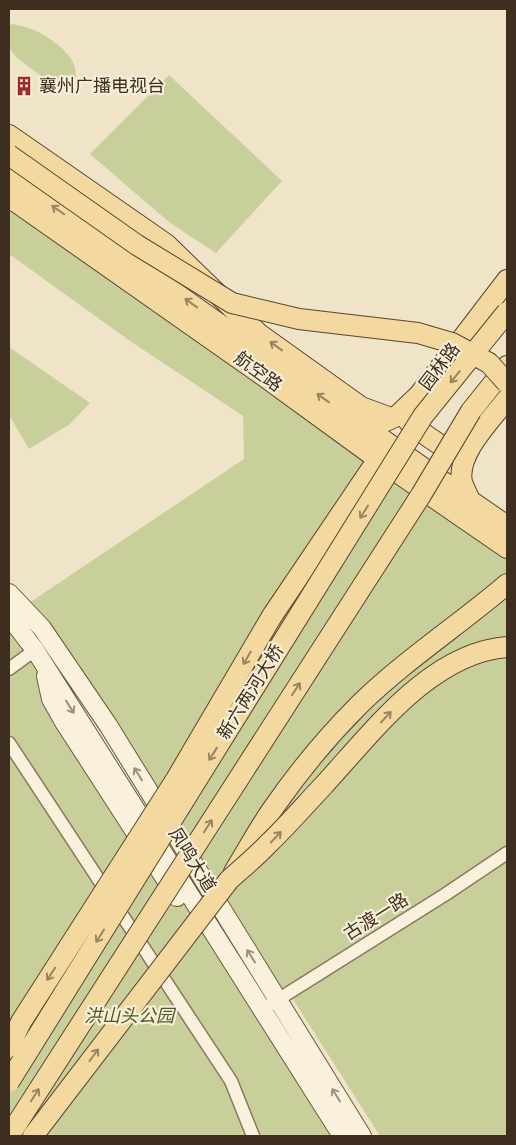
<svg xmlns="http://www.w3.org/2000/svg" width="516" height="1145" viewBox="0 0 516 1145" font-family="Spectral,'Noto Sans SC',serif">
<style>
.green{fill:#c9cf9b}
.lines{fill:none;stroke-linecap:round;stroke-linejoin:round}
.street-casing{stroke:#8d765c;stroke-width:15}
.secondary-casing{stroke:#6f573f;stroke-width:20}
.primary-casing{stroke:#5b4430;stroke-width:22}
.street{stroke:#faf1dc;stroke-width:12}
.secondary{stroke:#faf1dc;stroke-width:18}
.primary{stroke:#f3d9a0;stroke-width:20}
.primary-bridge-casing{stroke:#5b4430;stroke-width:22;stroke-linecap:butt}
.primary-bridge{stroke:#f3d9a0;stroke-width:20}
.oneway{stroke:#988460}
.oneway2{stroke:#9c907e}
.labels{text-anchor:middle;dominant-baseline:central;stroke-width:4.5;stroke-linejoin:round;paint-order:stroke}
.poi-label{font-size:18px;fill:#3d2e20;stroke:#f7eed8;text-anchor:start}
.street-label{font-size:18px;fill:#3d2e20;stroke:#f7eed8}
.park-label{font-size:18px;font-style:italic;fill:#4d5a26;stroke:#f7eed8}
</style>
<rect width="100%" height="100%" fill="#f0e4c8"/>
<path class="green" d="M13,24C22,26 32,28 40,33C58,43 83,61 74,84L60,90L17,58L9,48V25Z
M169,75L282,181L216,253L170,223L90,154Z
M9,197L507,548V1136H380L289,993L278,1000L23,607L244,459L243,416L130,341L9,254Z
M9,347L90,403L70,424L29,449L9,415Z
M9,619L35,650L351,1136H9Z"/>
<g class="lines">
<defs>
<path id="street" d="M9,669L35,650
M9,743L231,1081L253,1136
M271,1004L446,894L507,853"/>
<path id="secondary" d="M9,593L42,628L108,725L362,1136
M9,616L35,650L342,1136
M46,676L51,699L64,722L177,897"/>
<path id="primary" d="M9,135L166,244L259,334L361,407L391,418
M9,176C176,292 339,411 507,526
M9,197L261,374L375,457L507,548
M471,411L507,366
M407,415V419L411,425L452,453H461L464,451
M379,424L397,416L419,395L507,280
M470,500C467,494 464,488 462,482C456,454 491,420 507,399
M272,616L378,459
M234,872C247,851 259,828 274,807C299,771 328,736 359,705C405,660 459,625 507,584"/>
</defs>
<use href="#street" class="street-casing"/>
<use href="#secondary" class="secondary-casing"/>
<use href="#primary" class="primary-casing"/>
<use href="#street" class="street"/>
<use href="#secondary" class="secondary"/>
<use href="#primary" class="primary"/>
<defs>
<path id="primary-bridge" d="M9,155L137,245L232,303L299,319L418,333L452,343L489,363L507,383
M9,1047L21,1022L175,781L272,616
M9,1082L423,416L507,312
M9,1136L421,495L471,411
M33,1136L229,880C242,868 256,857 268,844C287,826 305,805 323,786C372,733 430,653 507,647"/>
</defs>
<use href="#primary-bridge" class="primary-bridge-casing"/>
<use href="#primary-bridge" class="primary-bridge"/>
</g>
<defs><path id="oneway-shaft" d="M-6 0H5M1.5-3L5.5 0L1.5 3" fill="none" stroke-width="1.6" stroke-linecap="round" stroke-linejoin="round" transform="scale(1.25)"/></defs>
<g class="oneway">
<use href="#oneway-shaft" transform="translate(58 210) rotate(-145)"/>
<use href="#oneway-shaft" transform="translate(191 303) rotate(-144)"/>
<use href="#oneway-shaft" transform="translate(276 346) rotate(-144)"/>
<use href="#oneway-shaft" transform="translate(455 377) rotate(129)"/>
<use href="#oneway-shaft" transform="translate(323 398) rotate(-144)"/>
<use href="#oneway-shaft" transform="translate(364 512) rotate(122)"/>
<use href="#oneway-shaft" transform="translate(247 658) rotate(120)"/>
<use href="#oneway-shaft" transform="translate(296 689) rotate(-57)"/>
<use href="#oneway-shaft" transform="translate(386 717) rotate(-47)"/>
<use href="#oneway-shaft" transform="translate(213 754) rotate(122)"/>
<use href="#oneway-shaft" transform="translate(208 826) rotate(-57)"/>
<use href="#oneway-shaft" transform="translate(276 837) rotate(-47)"/>
<use href="#oneway-shaft" transform="translate(100 936) rotate(122)"/>
<use href="#oneway-shaft" transform="translate(51 974) rotate(123)"/>
<use href="#oneway-shaft" transform="translate(94 1055) rotate(-53)"/>
<use href="#oneway-shaft" transform="translate(35 1095) rotate(-57)"/>
</g>
<g class="oneway2">
<use href="#oneway-shaft" transform="translate(70 707) rotate(58)"/>
<use href="#oneway-shaft" transform="translate(138 774) rotate(-122)"/>
<use href="#oneway-shaft" transform="translate(251 956) rotate(-122)"/>
<use href="#oneway-shaft" transform="translate(336 1095) rotate(-122)"/>
</g>
<defs>
<symbol id="building-bare" viewBox="-9 -9 18 18"><path d="M-4-6H4V6H1V3H-1V6H-4ZM-2.5-4.3h1.7v1.8h-1.7ZM.8-4.3h1.7v1.8H.8ZM-2.5-1h1.7V.8h-1.7ZM.8-1h1.7V.8H.8Z" fill="#9e2a2b" stroke="#f7eed8" stroke-width="2.5" paint-order="stroke"/></symbol>
</defs>
<g fill-rule="evenodd">
<use href="#building-bare" x="10" y="72" width="28" height="28"/>
</g>
<g class="labels">
<g class="poi-label">
<text x="39" y="86">襄州广播电视台</text>
</g>
<g class="street-label">
<text transform="translate(440 367) rotate(-53)">园林路</text>
<text transform="translate(258 372) rotate(36)">航空路</text>
<text transform="translate(251 692) rotate(-58)">新六两河大桥</text>
<text transform="translate(192 860) rotate(58)">凤鸣大道</text>
<text transform="translate(376 917) rotate(-32)">古渡一路</text>
</g>
<g class="park-label">
<text x="129" y="1016">洪山头公园</text>
</g>
</g>
<rect width="516" height="1145" fill="none" stroke="#3d2e20" stroke-width="20"/>
</svg>
